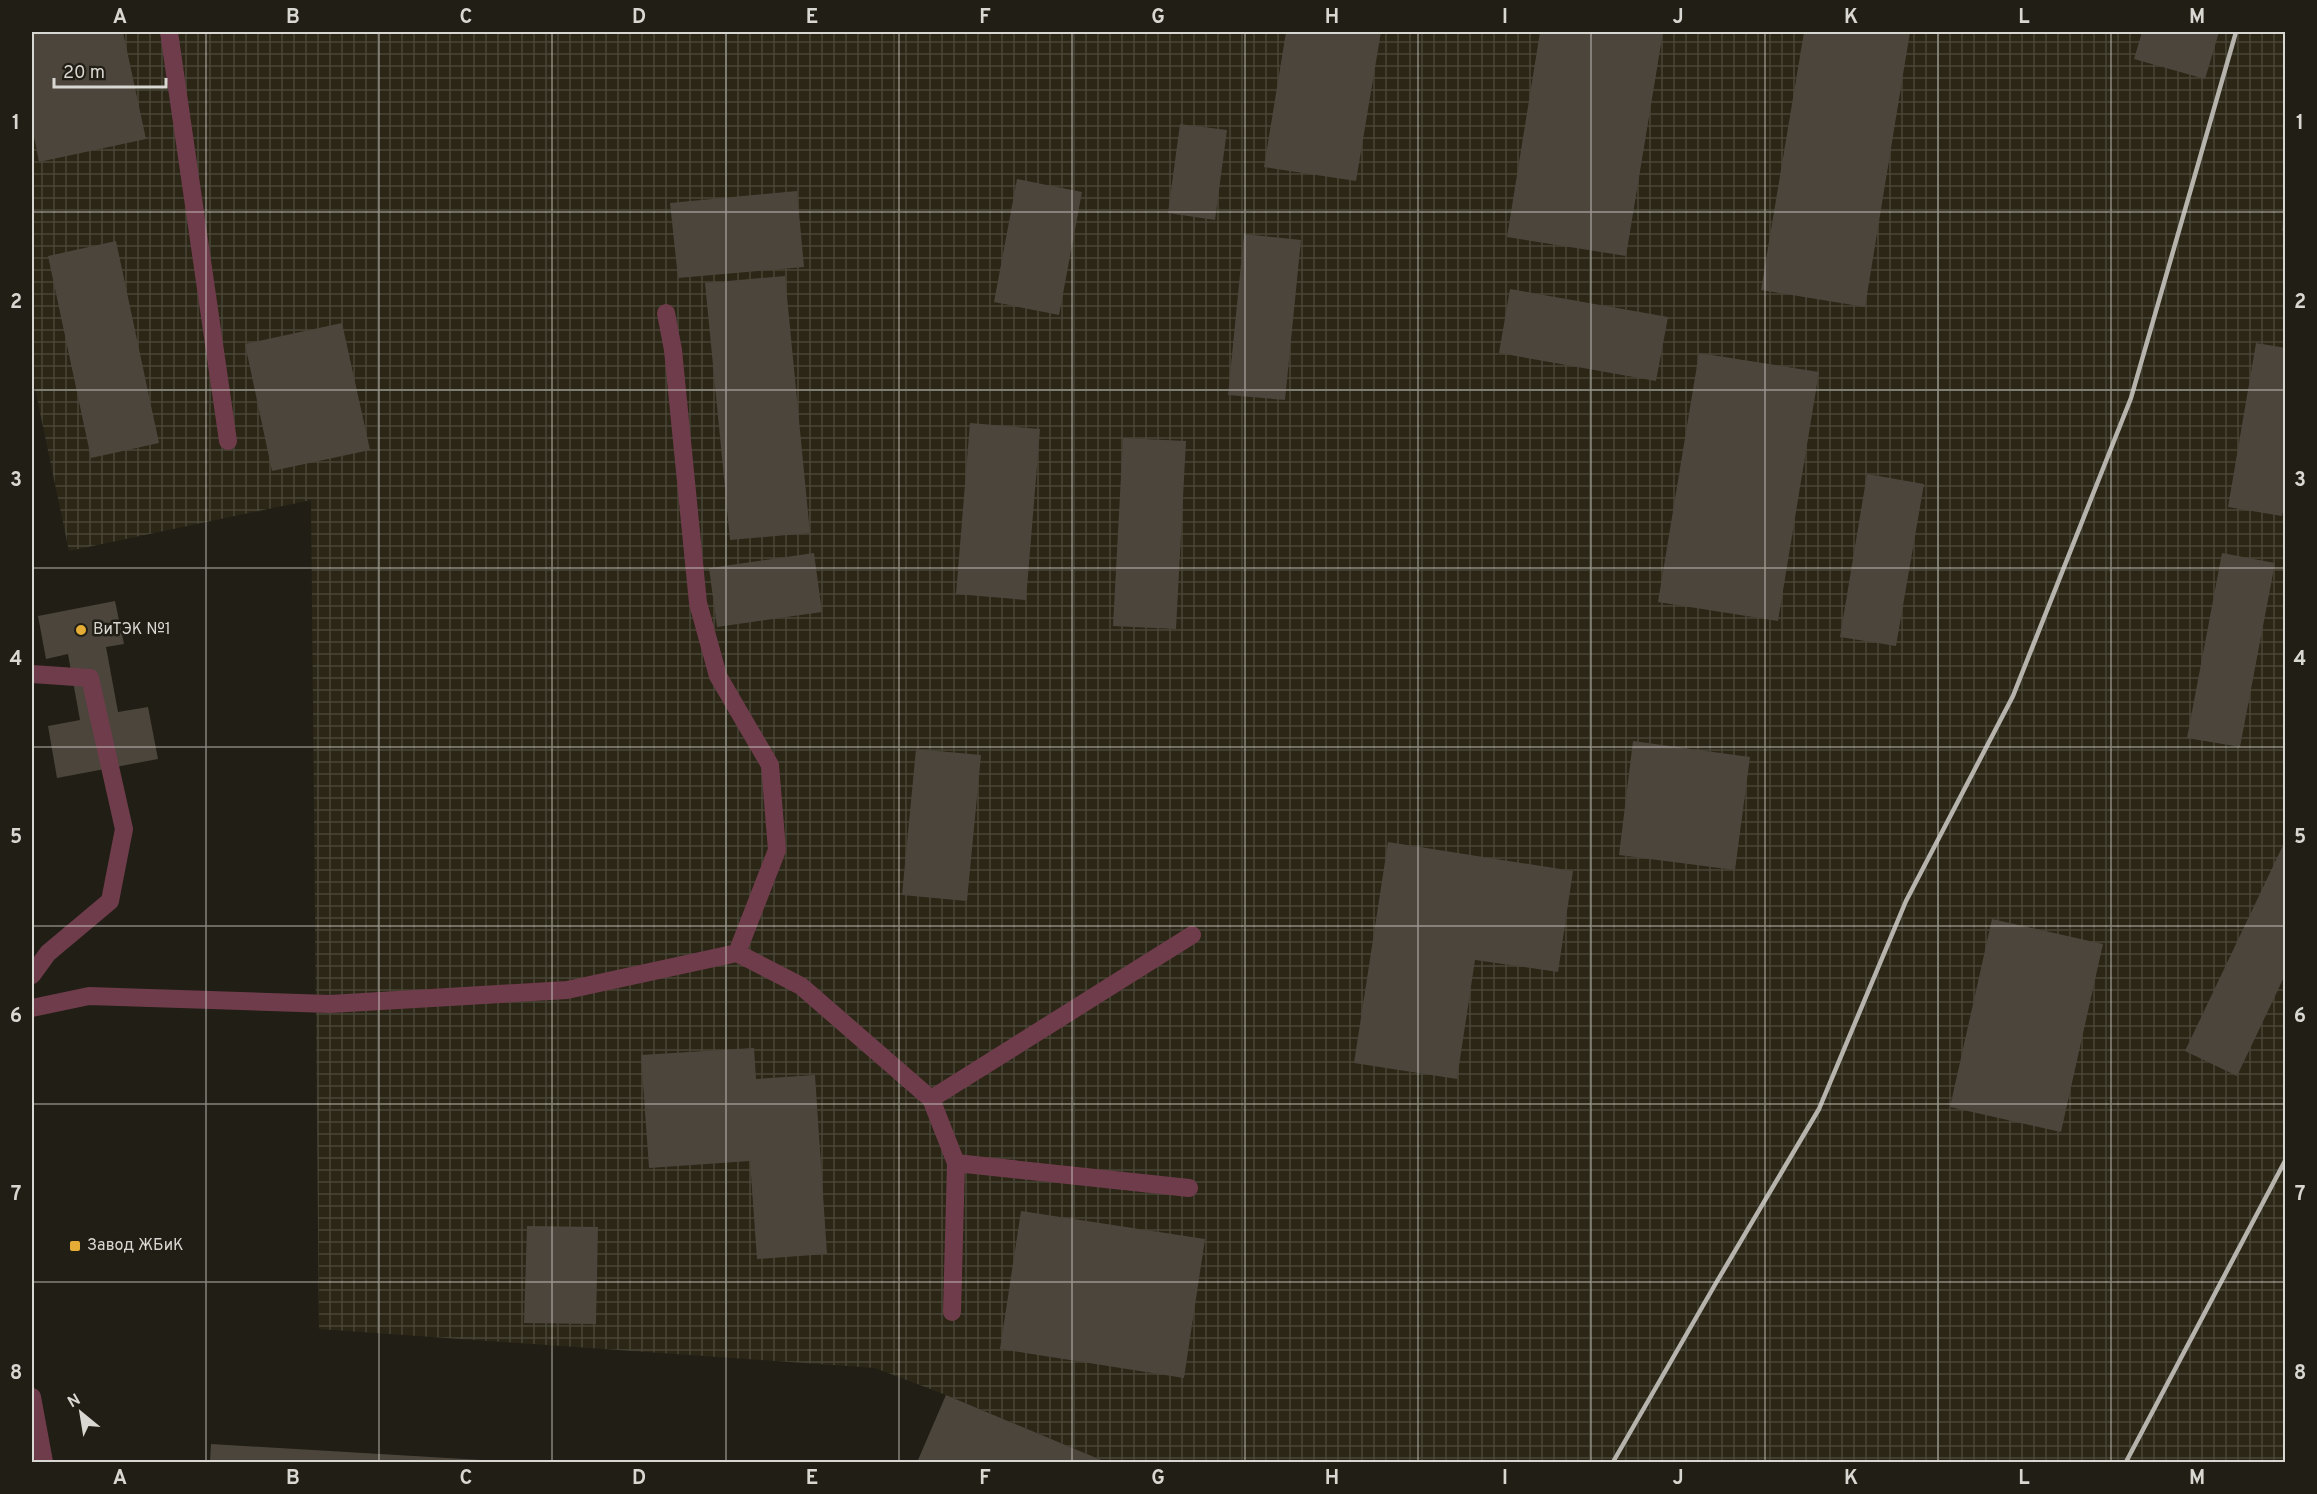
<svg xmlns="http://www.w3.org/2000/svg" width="2317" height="1494" viewBox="0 0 2317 1494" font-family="Overpass,sans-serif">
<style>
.industrial{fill:url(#industrial-grid)}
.building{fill:#4c453c}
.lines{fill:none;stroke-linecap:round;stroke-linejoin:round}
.service{stroke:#6f3c4b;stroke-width:18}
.tertiary{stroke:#6f3c4b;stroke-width:18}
.rail{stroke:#b5b3ac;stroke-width:4.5}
.grid{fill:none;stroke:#d9d7d1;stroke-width:1.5;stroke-opacity:0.55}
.poi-dot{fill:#e5ad35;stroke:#211e15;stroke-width:2}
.labels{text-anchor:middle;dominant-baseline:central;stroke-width:5;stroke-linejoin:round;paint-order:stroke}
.poi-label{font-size:16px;fill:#d9d7d1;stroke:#211e15;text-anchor:start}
.neatline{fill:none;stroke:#d9d7d1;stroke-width:2}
.grid-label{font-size:20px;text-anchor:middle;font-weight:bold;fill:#d9d7d1}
</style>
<defs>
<pattern id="industrial-grid" width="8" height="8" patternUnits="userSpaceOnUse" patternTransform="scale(1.5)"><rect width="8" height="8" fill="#2b2616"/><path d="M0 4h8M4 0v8" fill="none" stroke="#494537"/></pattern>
</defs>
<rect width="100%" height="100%" fill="#211e15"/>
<path class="industrial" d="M32,32H2285V1462H1106L946,1395L875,1368L319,1329L311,500L69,551L32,374Z"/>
<path class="building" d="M32,32H123L146,139L39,162L32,126Z
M1286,32H1381L1356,181L1264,167Z
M1540,32H1663L1626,256L1507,237Z
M1804,32H1910L1865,307L1761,290Z
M2142,32H2219L2205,79L2134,59Z
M1180,124L1227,130L1215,220L1168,213Z
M1017,179L1082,192L1059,315L994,302Z
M797,191L804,267L678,278L670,203Z
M2284,214H2286V231H2282Z
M1244,234L1301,240L1285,400L1228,395Z
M116,241L159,443L91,458L48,256Z
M785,276L810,533L730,540L705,283Z
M1510,289L1668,317L1656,381L1499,353Z
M342,323L370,450L272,471L245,344Z
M2256,343L2286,348V499L2282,516L2228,507Z
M1699,353L1819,372L1778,621L1658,602Z
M970,423L1040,429L1026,600L956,594Z
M1123,438L1186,441L1176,629L1113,626Z
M1867,474L1924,484L1896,646L1840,637Z
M814,553L822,612L717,627L709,568Z
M2222,553L2275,563L2240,747L2187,738Z
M115,601L124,644L106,647L118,712L148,707L158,759L57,778L48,726L80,720L68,654L46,659L38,616Z
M1633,741L1750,757L1735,870L1619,855Z
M916,749L981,755L967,901L902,895Z
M2286,839V973L2237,1076L2185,1051Z
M1388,842L1573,871L1558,972L1475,960L1457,1079L1354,1063Z
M1992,919L2103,944L2061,1132L1950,1107Z
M754,1048L756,1079L815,1075L827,1254L757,1259L750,1161L649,1168L641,1055Z
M1021,1211L1205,1239L1184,1378L1000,1349Z
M527,1226L598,1227L596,1324L524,1323Z
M946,1395L1106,1462H923L918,1460Z
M211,1444L498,1461V1462H210Z"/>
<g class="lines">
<path class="service" d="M169,32L228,441
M666,313L673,350L698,603L718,676L770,765L777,850L737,953
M32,674L90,678L124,829L110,901L48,953L32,975
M32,1008L89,996L330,1004L567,990L737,953L801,986L931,1099L1192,935
M931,1099L956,1163L952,1312
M956,1163L1189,1188"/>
<path class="tertiary" d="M32,1397L44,1462"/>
<path class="rail" d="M1613,1462L1716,1283L1819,1109L1906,901L2013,696L2131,398L2236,32
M2126,1462L2286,1159"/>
</g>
<path class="grid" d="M206,32V1462M379,32V1462M552,32V1462M726,32V1462M899,32V1462M1072,32V1462M1245,32V1462M1418,32V1462M1591,32V1462M1765,32V1462M1938,32V1462M2111,32V1462M32,212H2286M32,390H2286M32,568H2286M32,747H2286M32,926H2286M32,1104H2286M32,1282H2286"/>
<g class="poi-dot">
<circle cx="81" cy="630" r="6"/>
<rect x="69" y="1240" width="12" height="12" rx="3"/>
</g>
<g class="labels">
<g class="poi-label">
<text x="93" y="630">ВиТЭК №1</text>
<text x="87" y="1246">Завод ЖБиК</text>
</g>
</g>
<rect width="2317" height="1494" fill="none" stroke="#211e15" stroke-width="66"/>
<g transform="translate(81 1413) rotate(330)" stroke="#211e15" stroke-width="4.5" paint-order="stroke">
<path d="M0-4.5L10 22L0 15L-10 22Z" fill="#d9d7d1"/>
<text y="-9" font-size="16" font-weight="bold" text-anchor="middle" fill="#d9d7d1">N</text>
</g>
<path d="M54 78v9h112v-9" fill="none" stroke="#d9d7d1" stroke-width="3"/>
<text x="63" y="78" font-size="18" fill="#d9d7d1" stroke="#211e15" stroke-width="4.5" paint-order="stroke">20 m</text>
<rect x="33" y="33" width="2251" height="1428" class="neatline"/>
<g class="grid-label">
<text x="120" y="23">A</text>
<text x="293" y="23">B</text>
<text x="466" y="23">C</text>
<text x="639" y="23">D</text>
<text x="812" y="23">E</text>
<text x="985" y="23">F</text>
<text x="1158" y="23">G</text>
<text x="1332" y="23">H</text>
<text x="1505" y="23">I</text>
<text x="1678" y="23">J</text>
<text x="1851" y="23">K</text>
<text x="2024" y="23">L</text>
<text x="2197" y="23">M</text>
<text x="16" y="129">1</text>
<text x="2300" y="129">1</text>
<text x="16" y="308">2</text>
<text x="2300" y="308">2</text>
<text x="16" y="486">3</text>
<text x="2300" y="486">3</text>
<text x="16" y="665">4</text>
<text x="2300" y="665">4</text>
<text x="16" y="843">5</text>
<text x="2300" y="843">5</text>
<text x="16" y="1022">6</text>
<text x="2300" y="1022">6</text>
<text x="16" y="1200">7</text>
<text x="2300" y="1200">7</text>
<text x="16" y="1379">8</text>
<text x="2300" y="1379">8</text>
<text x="120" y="1484">A</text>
<text x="293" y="1484">B</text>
<text x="466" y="1484">C</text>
<text x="639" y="1484">D</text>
<text x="812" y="1484">E</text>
<text x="985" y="1484">F</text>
<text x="1158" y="1484">G</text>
<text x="1332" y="1484">H</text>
<text x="1505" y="1484">I</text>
<text x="1678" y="1484">J</text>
<text x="1851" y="1484">K</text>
<text x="2024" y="1484">L</text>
<text x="2197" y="1484">M</text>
</g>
</svg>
